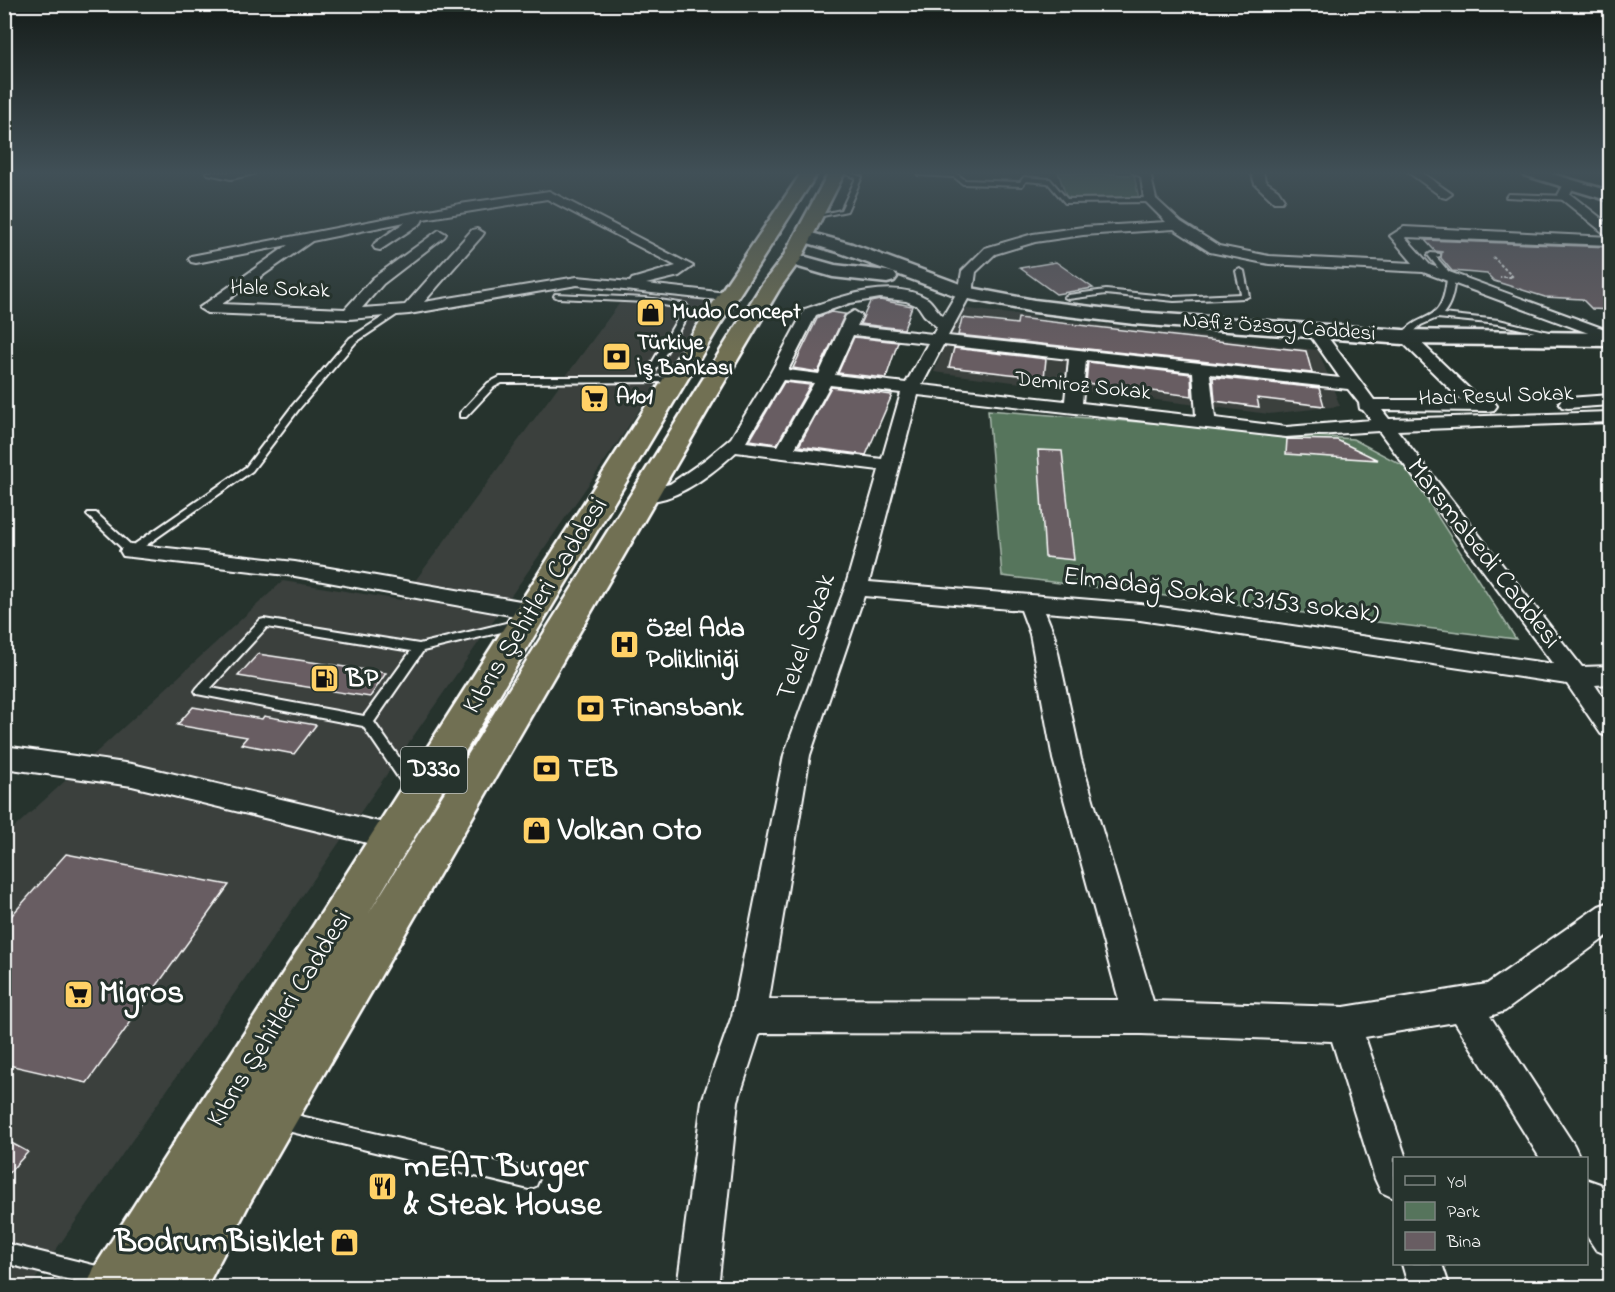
<svg xmlns="http://www.w3.org/2000/svg" width="1615" height="1292" viewBox="0 0 1615 1292" font-family="'Indie Flower',sans-serif">
<style>
.built{fill:#3a403d}
.green{fill:#56745c;stroke:#aabaae;stroke-width:1.5}
.building{fill:#685d62;stroke:#fff;stroke-width:1.5}
.lines{fill:none;stroke-linecap:round;stroke-linejoin:round}
.lane-casing{stroke:#fff;stroke-width:4}
.street-casing{stroke:#fff;stroke-width:4}
.secondary-casing{stroke:#fff;stroke-width:5}
.highway-casing{stroke:#fff;stroke-width:5}
.path{stroke:#fff;stroke-width:2;stroke-dasharray:3 2;stroke-linecap:butt}
.lane{fill:#26332d;fill-rule:evenodd}
.street{fill:#26332d;fill-rule:evenodd}
.secondary{fill:#26332d;fill-rule:evenodd}
.highway{fill:#716f52;fill-rule:evenodd}
.labels{text-anchor:middle;dominant-baseline:central;stroke-width:6;stroke-linejoin:round;paint-order:stroke}
.far-street-label{font-size:22px;fill:#fff;stroke:#26332d}
.far-poi-label{font-size:22px;font-weight:bold;fill:#fff;stroke:#26332d;text-anchor:start}
.shield{fill:#26332d;stroke:#bec2c0;stroke-width:1.5}
.shield-label{font-size:26px;font-weight:bold;fill:#fff}
.street-label{font-size:27px;fill:#fff;stroke:#26332d}
.poi-label{font-size:27px;font-weight:bold;fill:#fff;stroke:#26332d;text-anchor:start}
.near-poi-label{font-size:33px;font-weight:bold;fill:#fff;stroke:#26332d;text-anchor:start}
</style>
<rect width="100%" height="100%" fill="#26332d"/>
<filter id="ink" filterUnits="userSpaceOnUse"><feTurbulence type="fractalNoise" baseFrequency=".0167" numOctaves="2"/><feDisplacementMap in="SourceGraphic" scale="12" xChannelSelector="R" yChannelSelector="G"/><feConvolveMatrix kernelMatrix="1 2 1 2 8 2 1 2 1" color-interpolation-filters="sRGB"/></filter>
<g filter="url(#ink)">
<path class="built" d="M627,293L711,301L618,442L30,1287L5,1288V836L283,581L401,600Z
M960,308L1318,350L1340,406L1269,414L934,372Z"/>
<path class="green" d="M1058,172L1134,175L1139,199H1074L1066,196Z
M988,410L1353,439L1406,467L1516,639L1002,576Z"/>
<path class="building" d="M1425,240L1611,247V310L1592,309L1582,299L1545,297L1494,281L1487,274L1452,271L1441,258L1442,252L1435,251Z
M1056,262L1093,288L1056,294L1020,268Z
M880,300L912,306L904,329L860,324L870,302Z
M831,312L845,314L818,372L793,368L818,317Z
M962,318L1017,324L1018,318L1306,351L1312,373L958,335Z
M854,337L898,342L886,378L838,373Z
M954,348L1046,359L1044,378L949,367Z
M1088,362L1191,374L1192,396L1086,383Z
M1213,377L1319,388L1324,406L1257,398L1259,407L1215,401Z
M784,382L810,385L777,444L750,440Z
M831,387L892,395L866,455L799,446Z
M1287,439L1337,440L1378,460L1286,454Z
M1038,450L1062,451L1074,560L1045,557Z
M258,654L386,673L370,697L238,676Z
M193,707L262,719L264,716L316,725L294,754L241,744L247,737L177,725Z
M66,854L229,885L87,1083L4,1064V924Z
M4,1139L28,1152L4,1178Z"/>
<g class="lines">
<defs>
<path id="lane" d="M840,172H848L862,177L847,211L813,218V216L841,210L856,178Z
M916,172L956,173L965,180L1020,182L1024,177L1050,179L1067,199L1150,198L1153,200L1150,202L1065,203L1048,183L1026,181L1022,186L963,184L954,177L918,175Z
M1508,194L1569,196L1572,198L1569,200L1506,197Z
M1431,253L1440,254V256L1436,257L1455,279C1453,292 1452,303 1443,314L1499,320L1565,336L1561,338L1499,324L1437,318L1421,325L1406,339H1400L1399,337C1424,307 1441,329 1447,279L1428,255Z
M1240,269L1244,271L1249,296L1245,298L1174,301L1106,294L1068,299L1064,297L1068,295L1106,290L1174,297L1241,294L1236,271Z
M555,294L646,298L686,304L690,311L652,377L676,376L680,379L676,382L502,383L494,387L466,417H460V413L488,383L500,377H644L682,311L680,308L646,302L558,298L554,296Z
M397,308L404,310L356,342L299,409L252,471L135,553H127L87,515L88,513H96L132,546L246,467L293,405L350,338Z
M264,619L419,644L518,620L524,624L518,628L423,651L374,722L420,787L422,791L420,795L415,797L410,795L363,726L197,694L195,691L197,688L260,620ZM267,627L411,651L364,716L211,688Z
M279,1111L529,1169L536,1172L539,1179L536,1186L529,1189L279,1129L273,1126L270,1120L273,1114Z
M4,1243L105,1268L112,1271L115,1278L112,1285L102,1288L4,1263Z"/>
<path id="street" d="M206,172H256L254,174L231,179L208,174Z
M1132,172L1150,173L1156,199L1181,222L1219,246L1269,256L1413,263L1390,236L1404,227L1610,237V245L1405,237L1430,265L1610,331V341L1423,272L1269,264L1210,252L1174,229L1083,235L1035,242L995,254L976,272L973,293L969,297L948,336L1340,378L1307,331L1315,326L1321,328L1374,400H1461L1400,340L1398,337L1400,334H1412L1482,401L1494,402L1497,406L1494,410L1488,411L1382,410L1389,419L1610,412V422L1397,430L1582,667L1610,666V684L1595,685L1610,707V737L1601,734L1567,684L1140,620L1045,612L1054,634L1081,759L1153,1001L1344,1007L1487,984L1599,906L1610,902V934L1505,1011L1490,1016L1574,1145L1580,1158H1540L1455,1022L1365,1037L1406,1158H1394V1198L1381,1192L1375,1179L1332,1041L1141,1034L760,1033L738,1101L718,1288H677L702,1101L732,1016L784,755L845,588L879,470L736,452C713,473 670,508 637,500L634,496L637,492L670,484L706,459L731,438L770,374L805,309C839,297 893,277 928,299C933,303 937,311 943,316L959,289L962,271L985,248L1033,234L1083,227L1166,222L1144,200L1141,177ZM880,298L906,301L918,306L924,315L937,327L933,334L857,326L862,316L854,311L846,316L819,374L788,370L816,315L850,303ZM853,335L928,343L906,383L835,375ZM943,345L1069,359L1065,401L922,385ZM1086,360L1193,372L1196,416L1082,403ZM1210,374L1348,389L1359,403L1360,409L1363,410L1371,420L1286,427L1215,418ZM783,380L814,383L778,446L746,442ZM830,385L901,393L882,459L795,448ZM918,395L1286,437L1379,431L1553,664L1140,604L869,582ZM864,596L1021,610L1030,634L1053,759L1119,1000L769,999L810,755Z
M1251,172H1263L1265,181L1278,190L1284,199L1282,202H1274L1255,184Z
M1408,172H1421L1452,194L1446,198L1442,197Z
M1569,180L1575,184L1570,194L1610,225V235L1605,234L1560,198L1558,195L1565,182Z
M549,191L693,266L679,276L646,284L727,293L734,297L727,301L577,285L409,314L349,319L207,313L199,308L288,245L196,263L191,262L189,259L191,256L460,204ZM547,199L676,266L632,279L630,282L577,277L424,302L482,236L484,233L477,229L472,230L405,305L362,308L383,284L444,237L446,234L439,230L373,278L345,309L222,304L312,241L405,222L375,243L373,246L375,249L380,250L421,223L423,219Z
M1610,395V405L1568,408L1562,407L1559,403L1562,399L1568,398Z
M131,544L295,562L532,603L540,605L544,611L540,617L532,619L295,576L123,556L120,551L123,546Z
M4,746L132,764L392,825L402,828L407,837L402,846L392,849L132,786L4,768Z
M1586,1179L1600,1184L1610,1201V1256L1596,1250L1586,1235Z
M1402,1264H1442L1450,1288H1409Z"/>
<path id="secondary" d="M1522,172H1546L1610,191V201L1524,175Z
M804,231L852,244L971,288L1034,300L1134,312L1403,330L1610,333V346L1403,344L1134,324L1034,312L959,297L838,252L798,240L795,236L798,232Z
M792,253L835,265L887,271L894,273L897,277L894,281L887,283L833,277L785,263L783,259L785,255Z"/>
<path id="highway" d="M802,172H818L718,328L369,913L761,286L783,257L829,172H845L801,259L780,288L712,403L288,1136L248,1206L206,1288H148L152,1277L146,1288H86L94,1268L696,328Z"/>
</defs>
<use href="#lane" class="lane-casing"/>
<use href="#street" class="street-casing"/>
<use href="#secondary" class="secondary-casing"/>
<use href="#highway" class="highway-casing"/>
<path class="path" d="M1493,257L1513,277H1500"/>
<use href="#lane" class="lane"/>
<use href="#street" class="street"/>
<use href="#secondary" class="secondary"/>
<use href="#highway" class="highway"/>
</g>
</g>
<linearGradient id="sky" x2="0" y2="1"><stop stop-color="#151c19"/><stop offset="0.49" stop-color="#415057"/><stop offset="1" stop-color="#415057" stop-opacity="0"/></linearGradient>
<rect width="1615" height="353" fill="url(#sky)"/>
<defs>
<symbol id="shop-square" viewBox="-11 -11 22 22"><rect x="-9" y="-9" width="18" height="18" rx="4" fill="#ffd166" stroke="#26332d"/><path d="M-5-2.5h2.3a2.7 3.5 0 0 1 5.4 0H5L5.5 6h-11ZM-1.5-2.5h3a1.5 2.3 0 0 0-3 0Z" fill="#111"/></symbol>
<symbol id="bank-square" viewBox="-11 -11 22 22"><rect x="-9" y="-9" width="18" height="18" rx="4" fill="#ffd166" stroke="#26332d"/><path d="M-6-4H6V4H-6ZM0-2.3a2.3 2.3 0 1 0 0 4.6a2.3 2.3 0 1 0 0-4.6Z" fill="#111"/></symbol>
<symbol id="supermarket-square" viewBox="-11 -11 22 22"><rect x="-9" y="-9" width="18" height="18" rx="4" fill="#ffd166" stroke="#26332d"/><path d="M-6-5.5h2.5l.6 2H6L4.5 2H-2.5L-4.4-4H-6ZM-1.5 3.2a1.3 1.3 0 1 0 .1 0ZM3 3.2a1.3 1.3 0 1 0 .1 0Z" fill="#111"/></symbol>
<symbol id="hospital-square" viewBox="-11 -11 22 22"><rect x="-9" y="-9" width="18" height="18" rx="4" fill="#ffd166" stroke="#26332d"/><path d="M-5-5h3v3.5h4V-5h3V5h-3V1.5h-4V5h-3Z" fill="#111"/></symbol>
<symbol id="fuel-square" viewBox="-11 -11 22 22"><rect x="-9" y="-9" width="18" height="18" rx="4" fill="#ffd166" stroke="#26332d"/><path d="M-5.5-6h7V0h2V4h1.3V-2.5L3-4.5l.8-.8L6-3V5H2.5V1h-1V6h-7ZM-4.2-4.7v3.2H.2V-4.7Z" fill="#111"/></symbol>
<symbol id="restaurant-square" viewBox="-11 -11 22 22"><rect x="-9" y="-9" width="18" height="18" rx="4" fill="#ffd166" stroke="#26332d"/><path d="M-5-6h1v4h1v-4h1v4h1v-4h1v5L-1.5 .5V6h-2V.5L-5-1ZM5-6V6H3V1.5H1.5Q1.5-4 5-6Z" fill="#111"/></symbol>
</defs>
<g fill-rule="evenodd">
<use href="#shop-square" x="634" y="296" width="33" height="33"/>
<use href="#bank-square" x="600" y="340" width="33" height="33"/>
<use href="#supermarket-square" x="578" y="382" width="33" height="33"/>
<use href="#hospital-square" x="608" y="628" width="33" height="33"/>
<use href="#fuel-square" x="308" y="662" width="33" height="33"/>
<use href="#bank-square" x="574" y="692" width="33" height="33"/>
<use href="#bank-square" x="530" y="752" width="33" height="33"/>
<use href="#shop-square" x="520" y="814" width="33" height="33"/>
<use href="#supermarket-square" x="62" y="978" width="33" height="33"/>
<use href="#restaurant-square" x="366" y="1170" width="33" height="33"/>
<use href="#shop-square" x="328" y="1226" width="33" height="33"/>
</g>
<g class="labels">
<g class="far-street-label">
<text transform="translate(280 290) rotate(2)">Hale Sokak</text>
<text transform="translate(1279 328) rotate(4)">Nafiz Özsoy Caddesi</text>
<text transform="translate(1083 387) rotate(6)">Demiroz Sokak</text>
<text transform="translate(1496 397) rotate(-2)">Haci Resul Sokak</text>
</g>
<g class="far-poi-label">
<text x="672" y="313">Mudo Concept</text>
<text x="637" y="344">Türkiye<tspan x="637" dy="25">İş Bankası</tspan></text>
<text x="616" y="398">A101</text>
</g>
<rect class="shield" x="401" y="747" width="66" height="46" rx="4.5"/>
<g class="shield-label">
<text x="434" y="770">D330</text>
</g>
<g class="street-label">
<text transform="translate(1483 554) rotate(52)">Marsmabedi Caddesi</text>
<text transform="translate(1221 596) rotate(7)">Elmadağ Sokak (3153 sokak)</text>
<text transform="translate(536 606) rotate(-58)">Kıbrıs Şehitleri Caddesi</text>
<text transform="translate(807 637) rotate(-71)">Tekel Sokak</text>
<text transform="translate(280 1019) rotate(-58)">Kıbrıs Şehitleri Caddesi</text>
</g>
<g class="poi-label">
<text x="646" y="629">Özel Ada<tspan x="646" dy="31">Polikliniği</tspan></text>
<text x="346" y="679">BP</text>
<text x="612" y="708">Finansbank</text>
<text x="568" y="769">TEB</text>
</g>
<g class="near-poi-label">
<text x="558" y="831">Volkan Oto</text>
<text x="99" y="994">Migros</text>
<text x="404" y="1168">mEAT Burger<tspan x="404" dy="38">&amp; Steak House</tspan></text>
<text x="324" y="1243" text-anchor="end">BodrumBisiklet</text>
</g>
</g>
<rect width="1615" height="1292" fill="none" stroke="#26332d" stroke-width="24"/>
<rect x="12" y="12" width="1591" height="1268" fill="none" stroke="#fff" stroke-width="2" filter="url(#ink)"/>
<rect x="1393" y="1157" width="195" height="108" fill="#26332d" stroke="#7d8581" stroke-width="1.5"/>
<rect x="1405" y="1176" width="30" height="9" fill="#26332d" stroke="#7d8581" stroke-width="1.5"/>
<text x="1447" y="1187" font-size="18" fill="#ffffff">Yol</text>
<rect x="1405" y="1202" width="30" height="18" fill="#56745c" stroke="#7d8581" stroke-width="1.5"/>
<text x="1447" y="1217" font-size="18" fill="#ffffff">Park</text>
<rect x="1405" y="1232" width="30" height="18" fill="#685d62" stroke="#7d8581" stroke-width="1.5"/>
<text x="1447" y="1247" font-size="18" fill="#ffffff">Bina</text>
</svg>
